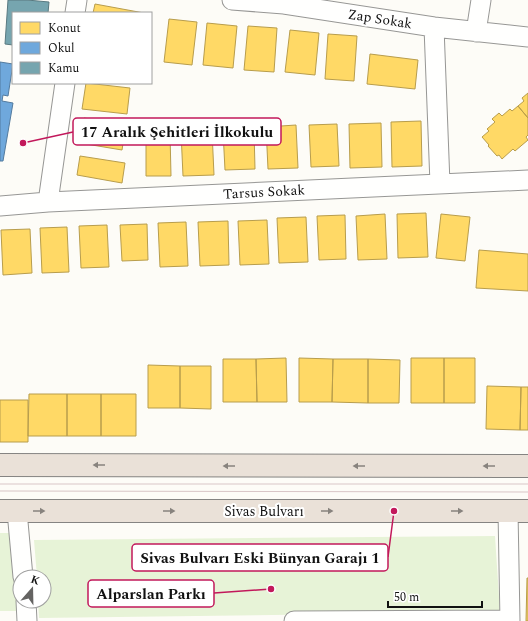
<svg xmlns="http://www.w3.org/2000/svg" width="528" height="621" viewBox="0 0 528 621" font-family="Spectral,serif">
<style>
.green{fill:#e7f3d7}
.homes{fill:#ffd966;stroke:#b89d4c}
.schools{fill:#6fa8dc;stroke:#537b9f}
.public{fill:#76a5af;stroke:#587980}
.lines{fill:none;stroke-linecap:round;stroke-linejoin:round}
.minor-casing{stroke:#979795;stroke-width:21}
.highway-casing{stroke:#858482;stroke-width:24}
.minor{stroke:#fffffe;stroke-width:19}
.highway{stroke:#eae1d8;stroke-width:22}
.tram{stroke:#d9c6c7;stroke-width:1}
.oneway{fill:#88837e}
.labels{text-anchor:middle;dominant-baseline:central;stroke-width:4;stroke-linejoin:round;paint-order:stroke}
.street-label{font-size:14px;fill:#111;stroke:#fff}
.leader{fill:none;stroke:#c2185b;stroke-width:1.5}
.callout-dot{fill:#c2185b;stroke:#fff;stroke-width:1.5}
.callout{fill:#fff;stroke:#c2185b;stroke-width:1.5}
.callout-label{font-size:15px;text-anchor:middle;font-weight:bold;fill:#111}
</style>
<rect width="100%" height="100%" fill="#fdfcf7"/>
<path class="green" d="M0,533H14L17,611H0Z
M495,536L500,612L39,618L38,601H44V577H37L34,540Z"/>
<path class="homes" d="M95,4L144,13H93Z
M169,19L197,22L192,65L164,62Z
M207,23L237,26L233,68L203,65Z
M248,26L277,28L274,72L244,70Z
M290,30L319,33L315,75L285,72Z
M328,34L357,36L354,81L325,79Z
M370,54L418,60L415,89L367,84Z
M86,83L130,88L127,114L82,109Z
M528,93V118L518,106L524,101L522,98Z
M518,106L528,118V135L526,137L528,140L515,151L513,149L502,159L499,155L497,156L488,146L489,145L482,137L489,131L487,129L495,122L492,119L499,113L502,116L510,109L512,111Z
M84,118L126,125L122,150L80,143Z
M421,121L422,166L392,167L391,122Z
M381,123L382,167L350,168L349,124Z
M337,124L339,166L311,167L309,125Z
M296,125L298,168L268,169L266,127Z
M254,130L255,169L225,170L223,131Z
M212,131L214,175L183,176L181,132Z
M146,133H170L171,176H146Z
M80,156L125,163L122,183L77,175Z
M426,213L428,257L398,258L397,214Z
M385,214L387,259L358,260L356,216Z
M441,214L470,217L465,261L436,258Z
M345,215L346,259L319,260L317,216Z
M306,217L308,262L279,263L277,218Z
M267,220L269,264L240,265L238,221Z
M228,221L229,265L200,266L198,222Z
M186,222L188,266L160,267L158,223Z
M147,224L148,260L122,261L120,225Z
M107,225L109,267L81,268L79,226Z
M67,227L69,272L42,273L40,228Z
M30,229L32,273L3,275L1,230Z
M479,250L528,254V291L476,288Z
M286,358L287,402H257L256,359Z
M299,358L333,359L332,402H299Z
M411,358H444V403H411Z
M444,358H475V403H444Z
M223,359H256L257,402H223Z
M333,359H368V403L332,402Z
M368,359L400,360L399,403H368Z
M148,365L180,366V408H148Z
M180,366H211V409L180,408Z
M487,386L521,387L520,430L486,429Z
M521,387H528V430H520Z
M29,394H67V436H28Z
M67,394H101V436H67Z
M101,394H136V436H101Z
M0,400H28V442H0Z
M527,578H528V621H526Z"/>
<path class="schools" d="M0,62L13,64L8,96L3,95L2,101L13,103L3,161H0Z"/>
<path class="public" d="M8,0H27L49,2L48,13H13V45L5,44Z"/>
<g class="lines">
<defs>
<path id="minor" d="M232,0L284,4L434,27L528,37
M75,13L77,0
M434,27L440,184
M476,32L481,0
M48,202L65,83
M0,206L48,202L528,180
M17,511L23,577
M508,511L510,621
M26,601L27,621
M294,621L510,620"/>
<path id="highway" d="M0,465L528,466
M0,511H528"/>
</defs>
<use href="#minor" class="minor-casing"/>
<use href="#highway" class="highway-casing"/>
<use href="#minor" class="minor"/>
<use href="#highway" class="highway"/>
<path class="tram" d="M0,484H528
M0,491L528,492"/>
</g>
<defs><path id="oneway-solid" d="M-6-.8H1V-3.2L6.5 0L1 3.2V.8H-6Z"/></defs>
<g class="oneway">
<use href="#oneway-solid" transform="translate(99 465) rotate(-180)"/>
<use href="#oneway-solid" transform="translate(229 466) rotate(-180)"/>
<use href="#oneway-solid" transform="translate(359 466) rotate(-180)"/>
<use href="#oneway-solid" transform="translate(489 466) rotate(-180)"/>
<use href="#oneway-solid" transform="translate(39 511)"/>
<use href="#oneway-solid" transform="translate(169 511)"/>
<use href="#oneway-solid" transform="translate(327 511)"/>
<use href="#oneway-solid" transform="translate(457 511)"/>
</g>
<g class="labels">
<g class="street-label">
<text transform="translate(380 19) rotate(9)">Zap Sokak</text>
<text transform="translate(264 192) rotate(-3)">Tarsus Sokak</text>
<text x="264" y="511">Sivas Bulvarı</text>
</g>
</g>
<path class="leader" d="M23 143L73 132M394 511L388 557M271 589L214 593"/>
<g class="callout-dot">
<circle cx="23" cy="143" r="4"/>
<circle cx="394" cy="511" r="4"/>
<circle cx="271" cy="589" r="4"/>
</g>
<g class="callout">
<rect x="73" y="118" width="208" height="27" rx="4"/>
<rect x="132" y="544" width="256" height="27" rx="4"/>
<rect x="88" y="580" width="126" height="27" rx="4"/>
</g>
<g class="callout-label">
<text x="177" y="137">17 Aralık Şehitleri İlkokulu</text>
<text x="260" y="563">Sivas Bulvarı Eski Bünyan Garajı 1</text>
<text x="151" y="599">Alparslan Parkı</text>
</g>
<rect x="12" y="12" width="140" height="72" fill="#ffffff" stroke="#a0a0a0"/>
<rect x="20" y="22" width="20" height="12" fill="#ffd966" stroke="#a0a0a0"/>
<text x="48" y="32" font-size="12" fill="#111111">Konut</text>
<rect x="20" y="42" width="20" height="12" fill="#6fa8dc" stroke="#a0a0a0"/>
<text x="48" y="52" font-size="12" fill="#111111">Okul</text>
<rect x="20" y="62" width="20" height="12" fill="#76a5af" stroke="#a0a0a0"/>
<text x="48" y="72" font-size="12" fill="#111111">Kamu</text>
<g transform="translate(32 589) rotate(20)"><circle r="19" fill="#ffffff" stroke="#a0a0a0"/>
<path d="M0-3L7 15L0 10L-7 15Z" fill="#646362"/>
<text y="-6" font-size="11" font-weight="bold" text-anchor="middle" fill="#111111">K</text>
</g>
<path d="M388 601v6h94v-6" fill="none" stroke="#111111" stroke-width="2"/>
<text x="394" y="601" font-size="12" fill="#111111" stroke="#ffffff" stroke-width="3" paint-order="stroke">50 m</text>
</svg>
